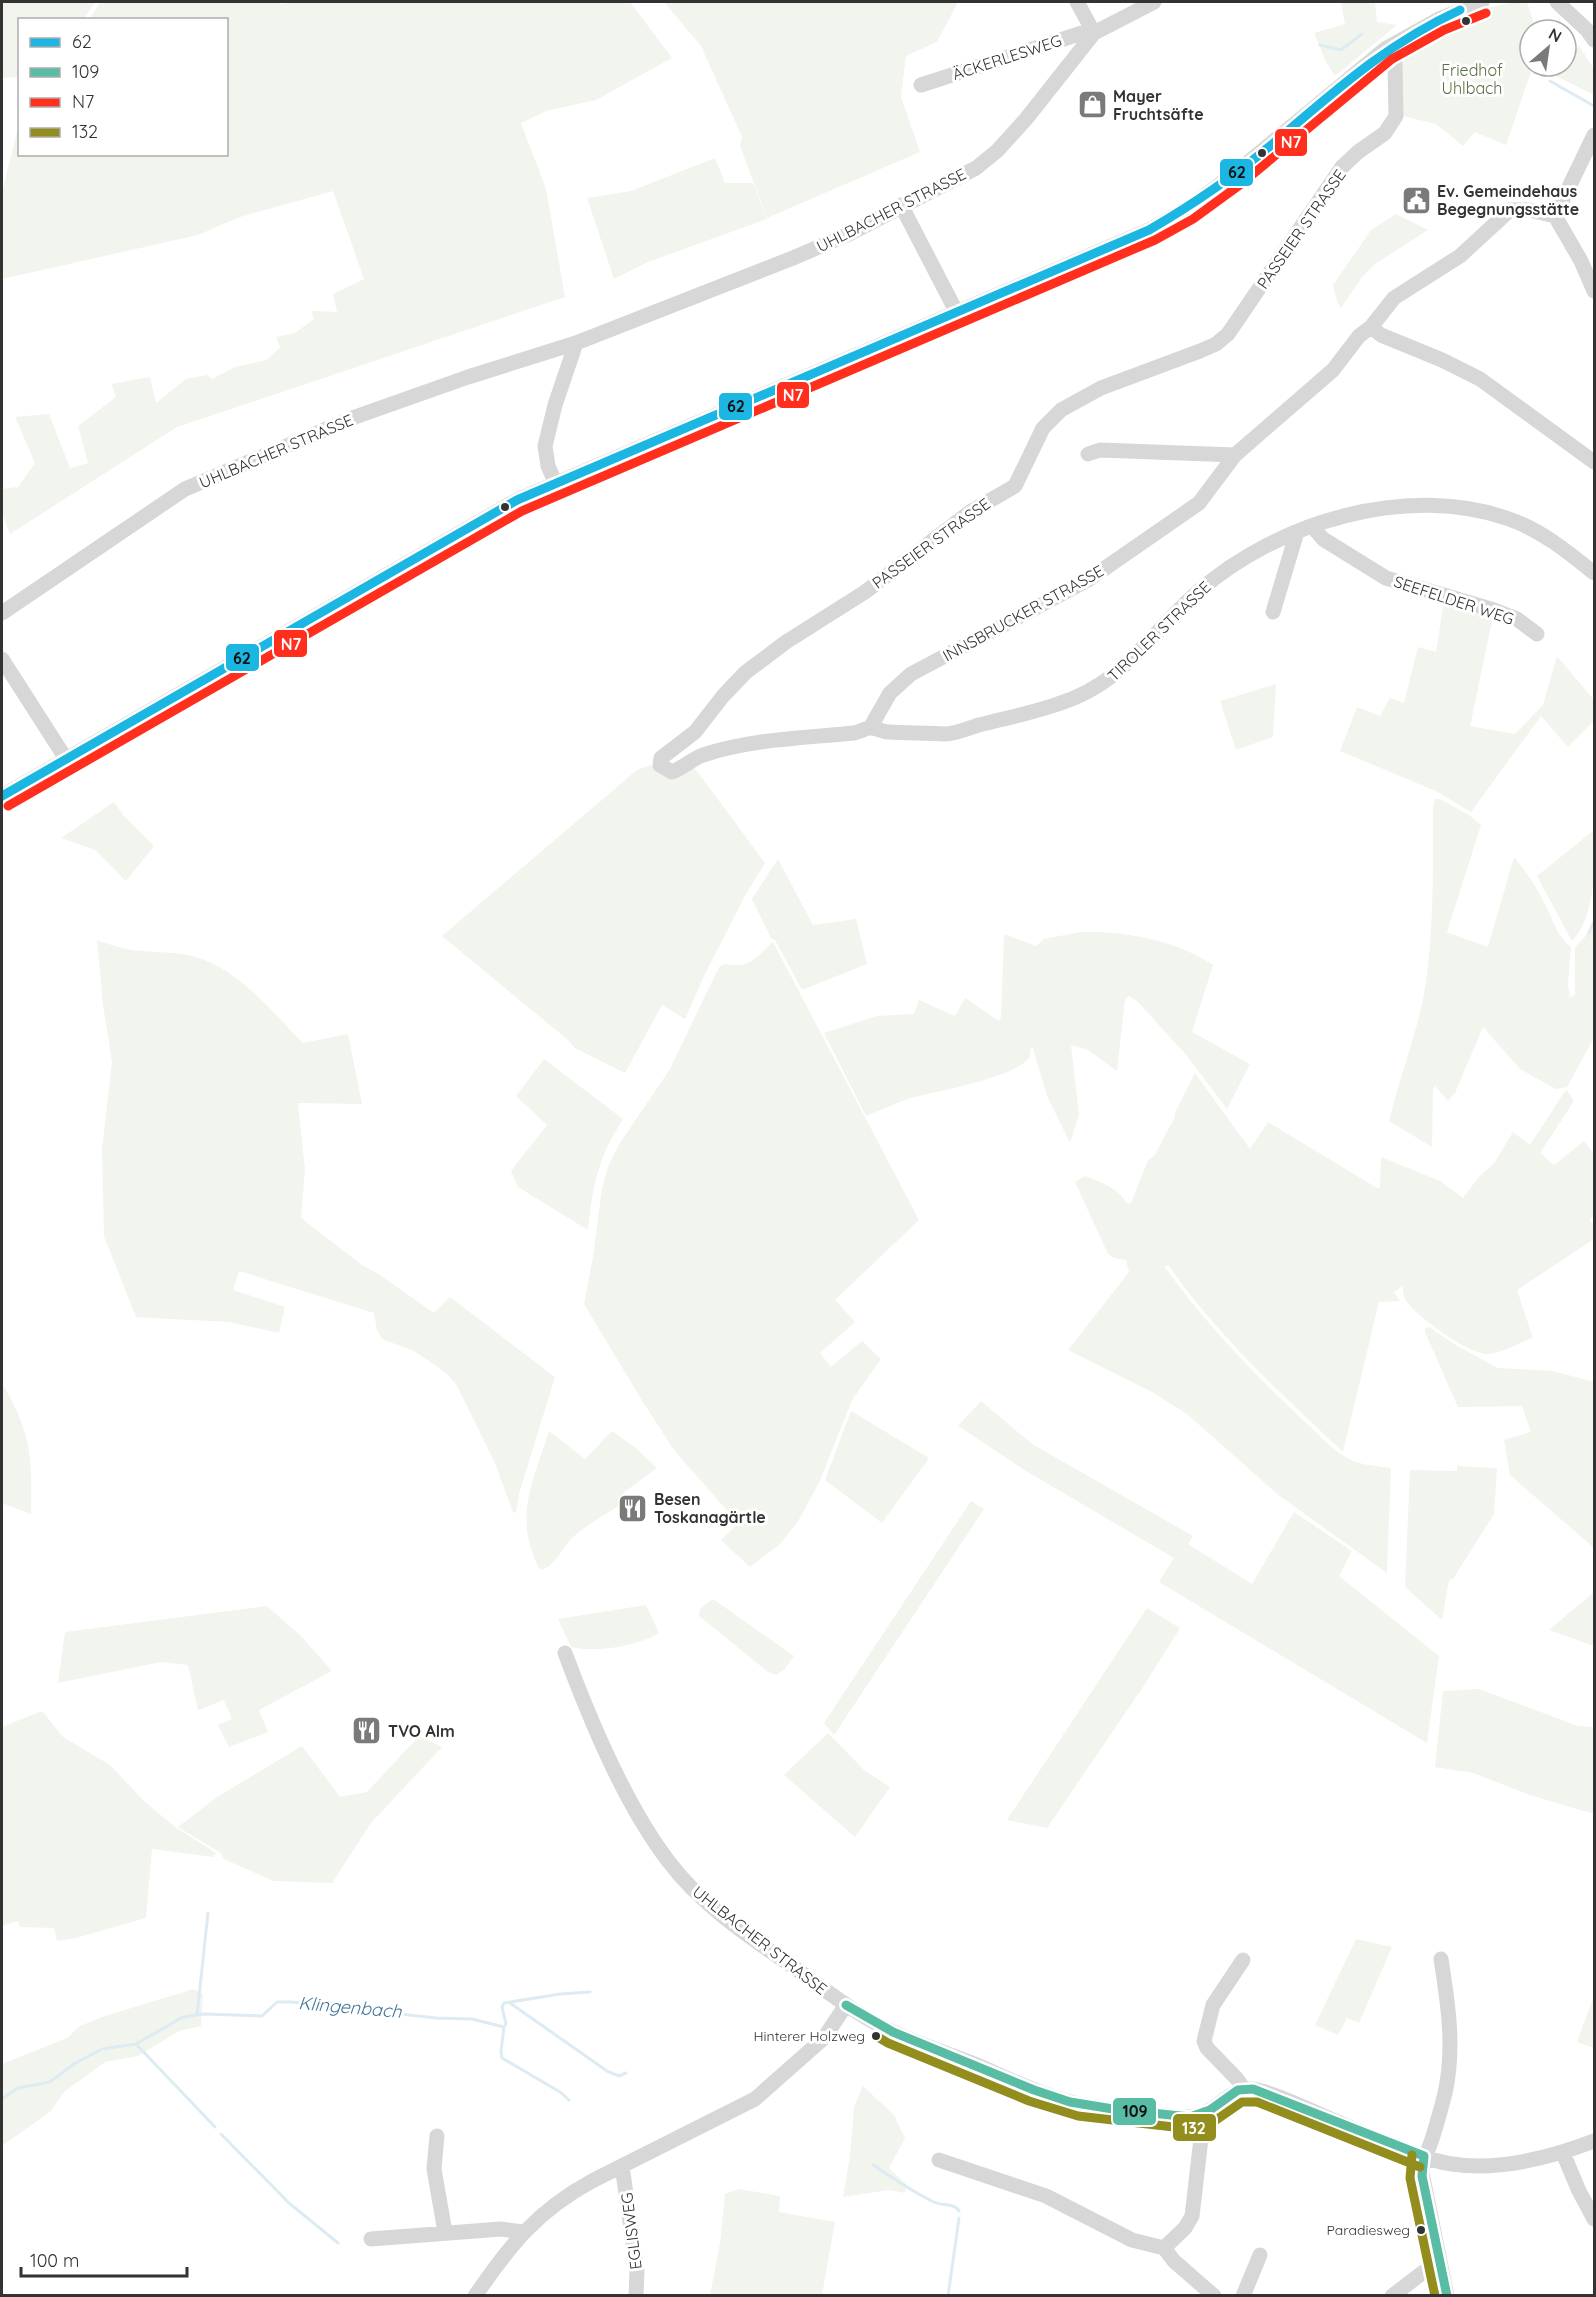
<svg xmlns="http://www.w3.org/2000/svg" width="1596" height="2297" viewBox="0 0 1596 2297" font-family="Quicksand,sans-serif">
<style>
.green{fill:#f1f5ed}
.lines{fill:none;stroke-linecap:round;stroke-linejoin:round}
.stream{stroke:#ddebf3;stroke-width:3}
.minor{stroke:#d7d7d7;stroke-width:15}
.bus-1-casing{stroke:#fff;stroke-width:14}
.bus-2-casing{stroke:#fff;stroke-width:14}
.bus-3-casing{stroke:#fff;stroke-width:14}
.bus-4-casing{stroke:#fff;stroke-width:14}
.bus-1{stroke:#1bb6e1;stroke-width:9}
.bus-2{stroke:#59bca4;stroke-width:9}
.bus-3{stroke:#ff2e1d;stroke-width:9}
.bus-4{stroke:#928d1d;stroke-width:9}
.bus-dot{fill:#333;stroke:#fff;stroke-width:2}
.labels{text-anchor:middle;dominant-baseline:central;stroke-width:6;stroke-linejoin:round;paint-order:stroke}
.bus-label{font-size:14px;fill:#333;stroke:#fff;text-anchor:end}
.street-label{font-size:16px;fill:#333;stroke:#fff}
.park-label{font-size:16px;fill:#56703f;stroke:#fff}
.poi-label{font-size:16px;font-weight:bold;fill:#333;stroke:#fff;text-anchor:start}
.water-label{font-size:18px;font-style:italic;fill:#3f7597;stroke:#fff}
.line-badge{stroke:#fff;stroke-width:2}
.badge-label{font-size:16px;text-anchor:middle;font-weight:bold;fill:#fff}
.pale-badge-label{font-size:16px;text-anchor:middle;font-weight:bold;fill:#111}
</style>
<rect width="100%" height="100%" fill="#fff"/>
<path class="green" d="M2,2H95L84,19L20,20L19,77L2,78Z
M100,2H277L281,4L285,2H630L672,58L596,100L546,111L521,123L546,189L565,297L177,427L10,534L2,513V489L18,487L35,463L15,417L49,414L70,468L88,463L78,426L116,397L111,384L150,377L156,403L186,379L207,375L212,379L235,367L267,360L280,347L276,337L295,333L314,319L311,311L337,312L333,294L364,279L333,191L240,217L198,235L2,279V192L19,124L20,154H226V20L90,19Z
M664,2H958L937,42L906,56L901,97L920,152L767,218L740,146L742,137L701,46Z
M1341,2H1375L1377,22L1397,25L1335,76L1326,62L1314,33L1345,24Z
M1515,2H1527L1536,30H1530V66H1533L1506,145L1475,132L1463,146L1436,124L1403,116L1401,61L1407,46L1415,39L1456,29L1475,22L1487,8Z
M1579,46L1594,69V95L1535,66H1566V53L1571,56Z
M715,158L725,183H753L767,219L648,262L614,279L587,198L631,191Z
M1396,214L1428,230L1375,264L1362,277L1341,308L1337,302L1333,285L1371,230Z
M1444,601L1493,617L1470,726L1515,734L1543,705L1557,656L1594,700V721L1568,747L1541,716L1471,812L1436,791L1340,751L1357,707L1380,716L1390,698L1404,703L1418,647L1436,652Z
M1276,684L1273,737L1236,750L1220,701Z
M691,763L765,863L746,894L704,976L685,1019L662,1005L625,1073L575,1048L568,1040L442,936L637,770L651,765L656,767Z
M1435,799H1440L1469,815L1481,825L1447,932L1443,931L1488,947L1514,857C1527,872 1537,888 1546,906C1553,920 1557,937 1571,947L1568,984L1570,996L1565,997H1571L1575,995V947L1585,937L1594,918V1038L1567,1087L1556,1089L1520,1069L1483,1027L1455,1093L1448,1101L1435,1086L1433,1089L1432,1147L1389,1121C1400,1074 1419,1030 1426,982C1434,924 1433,865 1433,807Z
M114,802L124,816L154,846L126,881L95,850L61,838Z
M1594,830C1595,865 1596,916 1572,941L1537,876Z
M778,859L813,925L856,919L867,964L802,990L775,940L771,938L752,899Z
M1081,932C1126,931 1176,940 1213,965L1192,1032L1250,1064L1227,1109L1187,1056L1138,1002L1129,996L1125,1000L1117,1071L1088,1050L1071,1045L1079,1115L1070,1143L1047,1096L1033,1048L1030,1049V1057C1015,1078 936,1091 911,1098C896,1103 881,1110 866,1116L824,1033L877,1016L914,1014L919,1000L955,1016L965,998L999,1021L1001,1017L1004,934L1036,946L1044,939Z
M97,940C108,944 120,948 132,950C154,953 176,951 196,957C241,971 271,1011 303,1043L348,1034L362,1104L298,1103L305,1169L301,1218L362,1265L377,1273L434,1313L450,1297L555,1377L519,1494L516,1513L513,1512L494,1461L456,1384L445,1372L414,1351L382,1339L377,1330L374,1313L239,1271L233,1290L285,1307L279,1333L229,1322L136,1317L104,1236L102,1149L112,1062L103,1005Z
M773,942L919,1220L835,1300L855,1322L820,1353L831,1367L862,1341L881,1359L852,1400L819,1483L797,1523L780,1544L750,1567L721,1540L738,1523L674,1450L643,1402L584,1304L593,1257L602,1188L608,1167L618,1146L670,1069L719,967L724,964C750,969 754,959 773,942Z
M544,1059L623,1119C598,1158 593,1184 588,1230L518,1187L511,1171L547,1125L516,1096Z
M1195,1073L1250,1149L1268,1122L1377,1188L1380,1187L1381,1157L1440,1181L1463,1198L1478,1178L1495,1162L1513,1132L1530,1145L1565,1091L1567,1090L1574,1101L1540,1153L1554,1165L1584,1141L1594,1154V1215L1589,1221L1594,1224V1239L1517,1290L1533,1338C1521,1342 1501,1353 1489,1354C1469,1355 1415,1316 1405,1299C1403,1295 1403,1289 1403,1286L1394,1292L1400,1301L1379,1302L1343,1452C1281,1394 1218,1336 1169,1266H1164C1204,1322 1252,1372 1302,1419C1316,1432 1330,1448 1347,1458C1359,1465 1376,1466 1391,1468L1387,1573L1277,1494L1187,1414L1152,1392L1068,1350L1129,1272L1126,1260L1114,1258L1108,1254L1075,1182L1085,1176C1102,1183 1118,1187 1127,1204L1131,1203L1148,1160L1154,1156L1175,1117V1113Z
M1429,1327L1457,1346L1498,1368L1553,1371L1594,1382V1548L1510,1475L1504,1440L1531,1432L1522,1406L1458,1407L1425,1332V1328Z
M2,1383C32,1434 32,1457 31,1514L2,1503Z
M981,1401L1032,1444L1193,1536L1188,1544L1252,1584L1294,1512L1352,1551L1339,1576L1439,1656L1427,1743L1159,1582L1174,1558L1026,1471L958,1426Z
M851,1411L929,1458L882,1523L825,1480Z
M549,1431L585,1459L612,1431L636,1448L657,1468L623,1493L628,1500C609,1513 586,1524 570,1540C561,1550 554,1567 541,1570C537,1566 535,1560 533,1554C516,1510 536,1474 549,1431Z
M1457,1466L1497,1468L1494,1514L1453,1579L1449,1580L1442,1620L1405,1587L1410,1470L1457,1471Z
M971,1501L984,1509L834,1735L824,1723Z
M1594,1592V1646L1549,1630Z
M713,1599L794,1656L784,1670L776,1675L768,1672L699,1616L700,1609Z
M646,1605L659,1633C637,1646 596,1653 571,1647L558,1619Z
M267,1606L303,1638L332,1671L259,1710L268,1732L229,1747L218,1725L232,1719L224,1700L198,1710L188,1665L161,1662L58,1683L65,1632Z
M1147,1608L1180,1628L1145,1684L1047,1828L1007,1820Z
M1479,1689L1578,1726L1594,1727V1814L1530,1795L1473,1773L1435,1767L1443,1691Z
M39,1712H43L63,1737L110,1765L145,1802L175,1827L216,1853L213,1857L152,1849L146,1918L76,1938L57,1941L54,1928L20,1927L18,1921L2,1926V1727Z
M828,1733L864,1770L890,1787L855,1837L784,1775Z
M419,1736L442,1747L371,1823L332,1883L273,1881L224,1859L221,1853L178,1827L217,1797L302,1746L340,1797L367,1792Z
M1356,1939L1392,1947L1359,2023L1347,2018L1338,2035L1315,2025Z
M194,1989L203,1994L201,2026L179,2031L138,2056L105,2062L64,2092L51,2111L2,2146V2064L67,2038L80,2026L105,2016Z
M1594,1996V2048L1577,2042Z
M863,2086L894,2115L905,2138L889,2168L907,2185L905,2193L889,2190L843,2197L850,2156L854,2107Z
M739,2189L780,2196L779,2212L835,2222L822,2295H710L720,2243L725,2194Z"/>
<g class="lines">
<path class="stream" d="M1320,45L1341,50L1362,34
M1550,81L1594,106
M1589,933L1594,922
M510,2003L607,2071L619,2076L626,2073
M197,2015L208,1913
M504,2027L501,2051L502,2058L560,2092L569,2100
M136,2044L215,2127
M2,2099L18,2088L50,2082L74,2064L102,2049L136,2044L183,2017L204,2014L262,2016L277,2002H291L436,2018L472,2019L504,2027L506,2024L502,2007L504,2003L560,1994L590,1992
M221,2134L289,2203L338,2243
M873,2165C893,2178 912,2192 934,2202C942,2206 955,2203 959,2211
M948,2296L959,2218"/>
<path class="minor" d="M1077,2L1094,33
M1557,2L1587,30L1594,40
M1385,49L1395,64L1396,116L1385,133L1358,152L1342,167L1228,334L1216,344L1200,351L1101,388L1061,410L1043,428L1015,486L970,512L865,592L786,642L746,672L723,696L695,732L661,758L660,765L672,772C683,768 692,759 703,755C752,739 804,738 854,733C859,732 864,729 869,728C875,727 882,732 889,732C907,733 926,733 945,734C956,734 968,728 979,725C1006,718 1032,713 1058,704C1125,683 1149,634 1199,591C1278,522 1407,483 1509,519C1541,530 1568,552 1594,573
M921,85L1082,33H1094
M901,205L957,313
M1555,216L1581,261L1594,291
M1371,327L1381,335L1442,360L1480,379L1594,462
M1088,454L1100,450L1235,455
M555,482L548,466L545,446L555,405L576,343
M1312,526L1323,539L1386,578L1494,610L1517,619L1537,634
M1273,612L1297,532
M2,613L185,489L355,417L468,377L576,343L793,258L849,234L976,168L997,151L1026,119L1094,33L1154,2
M2,659L66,759
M870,728L890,693L911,674L1088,580L1199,503L1235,455L1333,370L1359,336L1371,327L1394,298L1460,256L1510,210H1529L1555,216L1594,135
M2,796L517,500L1149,230L1186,209L1234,174L1385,49L1439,19L1482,2
M565,1653C590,1720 625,1805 669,1862C703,1907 753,1939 799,1971C828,1992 856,2014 889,2030C917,2044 948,2053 977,2065C1014,2081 1049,2099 1089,2106C1116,2110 1179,2123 1202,2114C1223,2106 1233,2084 1258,2090C1282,2096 1305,2108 1328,2118C1365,2133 1413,2158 1452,2164C1498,2171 1552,2157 1594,2141
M1441,1959C1448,2004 1455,2048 1445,2093C1441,2109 1436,2127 1431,2142C1427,2154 1422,2161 1422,2173L1447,2296
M1243,1960L1213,2005L1204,2041L1207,2048L1237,2079L1244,2089
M437,2136L434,2169L445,2232
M1563,2153L1579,2191L1594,2219
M939,2160L1046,2196L1132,2240L1164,2248
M622,2166L637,2270L636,2296
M371,2239L501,2229L523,2232
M1164,2248L1185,2228L1192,2216L1204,2113
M1164,2248L1174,2261L1214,2296
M475,2296C510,2245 537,2211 592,2181L755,2099L824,2038L846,2005
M1243,2296L1260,2255
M1392,2296L1438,2261"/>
<defs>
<path id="bus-1" d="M2,796L517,500L1149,230C1192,205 1232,178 1270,146C1333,93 1384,45 1460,10"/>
<path id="bus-2" d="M846,2005L893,2032L1034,2090L1070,2102L1113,2109L1190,2117L1210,2110L1238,2090L1253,2089L1424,2156
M1424,2156L1422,2176L1447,2296"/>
<path id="bus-3" d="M8,806L522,511L1155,240L1193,219L1241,184L1392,59L1444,30L1486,13"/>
<path id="bus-4" d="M876,2036L888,2043L1029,2101L1078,2116L1191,2129L1216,2120L1242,2102H1257L1420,2167
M1412,2155L1410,2178L1435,2296"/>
</defs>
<use href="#bus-1" class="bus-1-casing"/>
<use href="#bus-2" class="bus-2-casing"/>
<use href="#bus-3" class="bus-3-casing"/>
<use href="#bus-4" class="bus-4-casing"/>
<use href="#bus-1" class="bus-1"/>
<use href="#bus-2" class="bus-2"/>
<use href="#bus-3" class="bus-3"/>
<use href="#bus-4" class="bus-4"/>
</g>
<defs>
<symbol id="shop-square" viewBox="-11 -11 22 22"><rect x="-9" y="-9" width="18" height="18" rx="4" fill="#7a7a7a" stroke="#fff"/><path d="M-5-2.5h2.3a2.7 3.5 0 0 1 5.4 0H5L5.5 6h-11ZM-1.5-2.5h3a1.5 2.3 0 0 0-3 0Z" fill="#fff"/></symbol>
<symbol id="civic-square" viewBox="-11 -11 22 22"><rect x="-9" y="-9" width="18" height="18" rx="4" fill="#7a7a7a" stroke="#fff"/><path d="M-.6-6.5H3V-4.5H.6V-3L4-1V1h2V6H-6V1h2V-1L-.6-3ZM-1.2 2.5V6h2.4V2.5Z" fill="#fff"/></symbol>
<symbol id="restaurant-square" viewBox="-11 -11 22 22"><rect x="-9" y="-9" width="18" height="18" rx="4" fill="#7a7a7a" stroke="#fff"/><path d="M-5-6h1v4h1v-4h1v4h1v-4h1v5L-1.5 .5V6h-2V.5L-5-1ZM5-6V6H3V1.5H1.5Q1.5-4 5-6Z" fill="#fff"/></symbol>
</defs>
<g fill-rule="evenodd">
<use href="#shop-square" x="1076" y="88" width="33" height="33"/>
<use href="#civic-square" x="1400" y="184" width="33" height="33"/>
<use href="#restaurant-square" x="616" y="1492" width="33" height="33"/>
<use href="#restaurant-square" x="350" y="1714" width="33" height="33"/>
</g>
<g class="bus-dot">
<circle cx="1466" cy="21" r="5"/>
<circle cx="1262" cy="153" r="5"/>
<circle cx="505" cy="507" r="5"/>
<circle cx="876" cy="2036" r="5"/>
<circle cx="1421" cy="2230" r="5"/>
</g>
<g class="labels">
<g class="bus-label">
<text x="865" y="2036">Hinterer Holzweg</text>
<text x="1410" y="2230">Paradiesweg</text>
</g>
<g class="street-label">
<text transform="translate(1007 57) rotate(-18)">ÄCKERLESWEG</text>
<text transform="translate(891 210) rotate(-27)">UHLBACHER STRASSE</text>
<text transform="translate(1301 229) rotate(-55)">PASSEIER STRASSE</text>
<text transform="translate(276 451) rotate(-23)">UHLBACHER STRASSE</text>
<text transform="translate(931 543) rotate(-36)">PASSEIER STRASSE</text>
<text transform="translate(1454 600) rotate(18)">SEEFELDER WEG</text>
<text transform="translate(1023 613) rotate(-29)">INNSBRUCKER STRASSE</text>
<text transform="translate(1159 631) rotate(-44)">TIROLER STRASSE</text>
<text transform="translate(760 1940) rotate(38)">UHLBACHER STRASSE</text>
<text transform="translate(631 2231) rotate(-97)">EGLISWEG</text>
</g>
<g class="park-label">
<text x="1472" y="70">Friedhof<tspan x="1472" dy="18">Uhlbach</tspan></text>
</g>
<g class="poi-label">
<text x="1113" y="96">Mayer<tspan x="1113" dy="18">Fruchtsäfte</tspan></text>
<text x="1437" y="191">Ev. Gemeindehaus<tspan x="1437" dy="18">Begegnungsstätte</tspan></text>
<text x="654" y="1499">Besen<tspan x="654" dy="18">Toskanagärtle</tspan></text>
<text x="388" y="1731">TVO Alm</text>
</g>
<g class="water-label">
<text transform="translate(350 2007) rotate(5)">Klingenbach</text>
</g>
</g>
<g class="line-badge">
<rect x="1274" y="128" width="34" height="29" rx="6" fill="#ff2e1d"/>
<rect x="1219" y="158" width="35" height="29" rx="6" fill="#1bb6e1"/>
<rect x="776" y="381" width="34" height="28" rx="6" fill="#ff2e1d"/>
<rect x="718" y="392" width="35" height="29" rx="6" fill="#1bb6e1"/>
<rect x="273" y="629" width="35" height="29" rx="6" fill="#ff2e1d"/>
<rect x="225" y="643" width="35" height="29" rx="6" fill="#1bb6e1"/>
<rect x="1112" y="2097" width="45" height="29" rx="6" fill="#59bca4"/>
<rect x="1172" y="2113" width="45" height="29" rx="6" fill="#928d1d"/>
</g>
<g class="badge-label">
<text x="1291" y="148">N7</text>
<text x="793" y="401">N7</text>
<text x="291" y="650">N7</text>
<text x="1194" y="2134">132</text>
</g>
<g class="pale-badge-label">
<text x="1237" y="178">62</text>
<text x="736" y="412">62</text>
<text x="242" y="664">62</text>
<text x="1135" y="2117">109</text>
</g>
<rect width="1596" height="2297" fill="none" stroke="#333333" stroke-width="6"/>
<rect x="18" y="18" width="210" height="138" fill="#ffffff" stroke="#adadad" stroke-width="1.5"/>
<rect x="30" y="38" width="30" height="9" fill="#1bb6e1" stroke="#adadad" stroke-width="1.5"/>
<text x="72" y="48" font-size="18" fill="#333333">62</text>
<rect x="30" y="68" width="30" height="9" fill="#59bca4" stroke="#adadad" stroke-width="1.5"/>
<text x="72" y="78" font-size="18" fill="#333333">109</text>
<rect x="30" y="98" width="30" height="9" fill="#ff2e1d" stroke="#adadad" stroke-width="1.5"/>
<text x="72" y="108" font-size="18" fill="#333333">N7</text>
<rect x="30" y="128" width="30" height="9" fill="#928d1d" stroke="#adadad" stroke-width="1.5"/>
<text x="72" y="138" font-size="18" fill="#333333">132</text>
<g transform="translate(1548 48) rotate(29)"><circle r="28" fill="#ffffff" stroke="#adadad" stroke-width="1.5"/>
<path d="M0-4.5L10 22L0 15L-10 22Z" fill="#7a7a7a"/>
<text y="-9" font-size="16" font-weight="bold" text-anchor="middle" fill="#333333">N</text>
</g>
<path d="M21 2267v9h166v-9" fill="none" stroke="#333333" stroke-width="3"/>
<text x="30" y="2267" font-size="18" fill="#333333" stroke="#ffffff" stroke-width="4.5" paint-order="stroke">100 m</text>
</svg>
